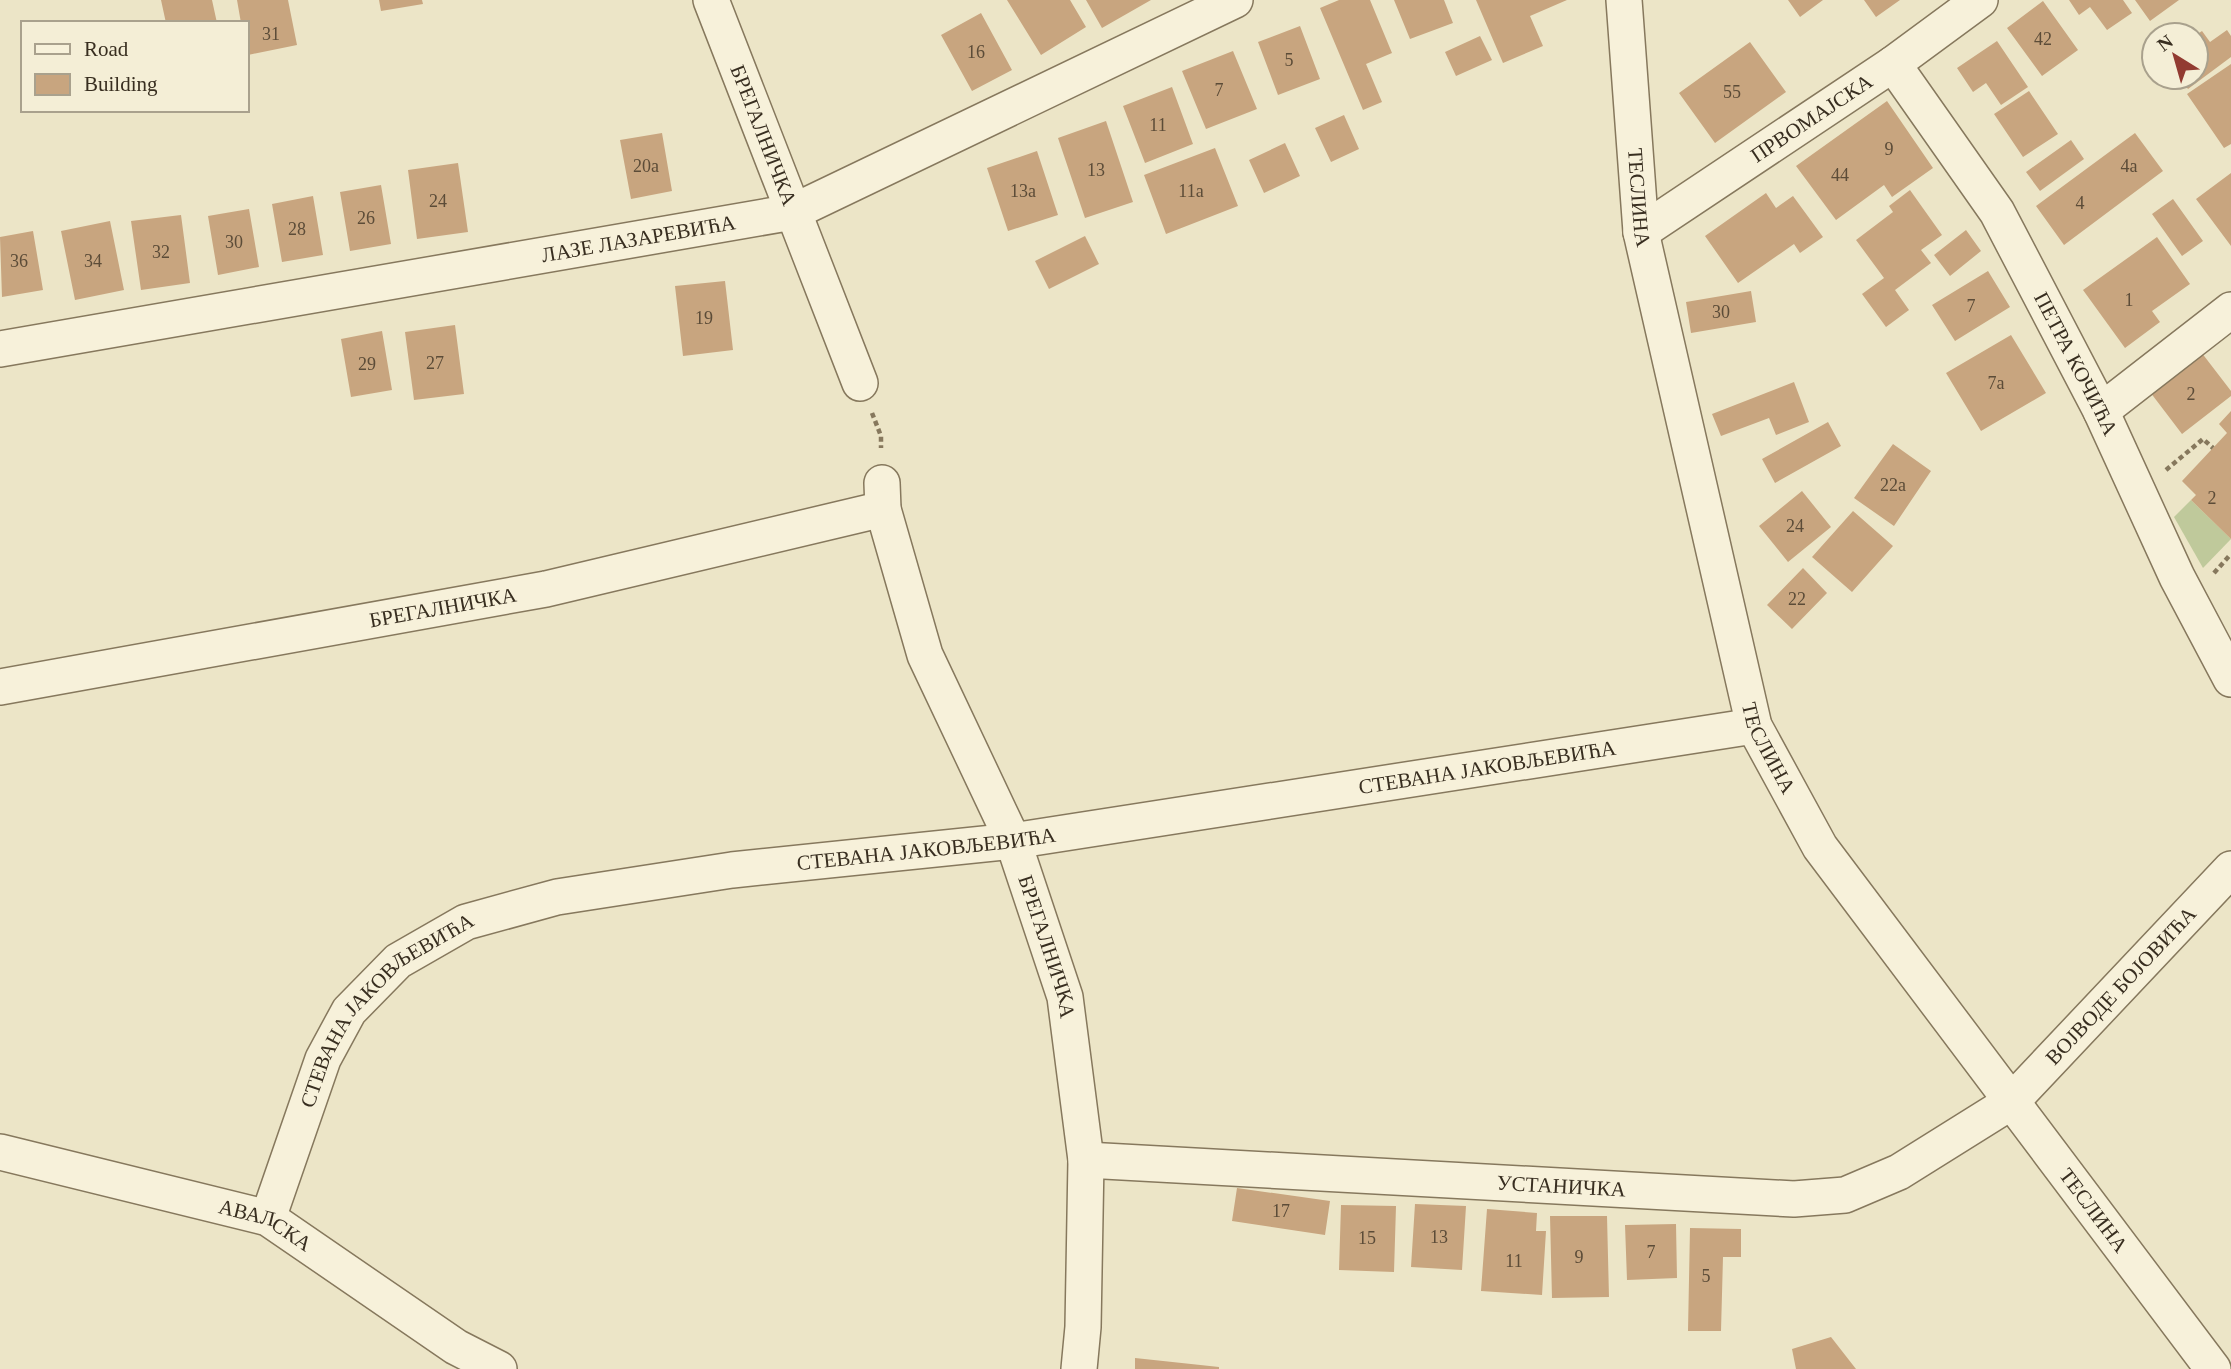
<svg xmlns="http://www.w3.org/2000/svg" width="2231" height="1369" viewBox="0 0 2231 1369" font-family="Georgia,serif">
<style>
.green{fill:#bfc99b}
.building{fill:#c8a57f}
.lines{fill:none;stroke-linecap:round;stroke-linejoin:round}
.street-casing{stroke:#86785d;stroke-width:38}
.path{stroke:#86785d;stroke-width:4.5;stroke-dasharray:5 3.5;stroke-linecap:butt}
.street{stroke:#f7f1da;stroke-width:35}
.labels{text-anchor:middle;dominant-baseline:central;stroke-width:7;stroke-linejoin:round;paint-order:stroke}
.number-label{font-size:18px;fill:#5c4c38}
.street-label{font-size:21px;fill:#382e20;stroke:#f4eed6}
</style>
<rect width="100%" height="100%" fill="#ece5c7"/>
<path class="green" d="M2191,500L2231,539L2203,568L2174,517Z"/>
<path class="building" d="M161,0H212L217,23H166Z
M237,0H288L297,45L248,55L247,23H241Z
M379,0H422L423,4L381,11Z
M1007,0H1070L1086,27L1041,55Z
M1086,0H1151L1102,28Z
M1339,0H1370L1392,53L1366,64L1382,102L1363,110L1320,8Z
M1394,0H1444L1453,23L1410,39Z
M1476,0H1567L1530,16L1543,46L1503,63Z
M1788,0H1823L1800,17Z
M1864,0H1900L1876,17Z
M2069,0H2123L2132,13L2107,30L2090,7L2079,15Z
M2135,0H2179L2150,21Z
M2043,1L2078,50L2042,76L2007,28Z
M981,13L1012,70L972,91L941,35Z
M1300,26L1320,79L1278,95L1258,42Z
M2227,30L2231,36V57L2188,89L2179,77H2196V35L2202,31L2210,42Z
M1480,36L1492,60L1456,76L1445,52Z
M1997,41L2028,87L2001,105L1986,83L1973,92L1957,68Z
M1750,42L1786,92L1715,143L1679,93Z
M1233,51L1257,109L1206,129L1182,71Z
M2231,64V144L2224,148L2187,94Z
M1172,87L1193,144L1145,163L1123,106Z
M2029,91L2058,134L2023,157L1994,114Z
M1887,101L1933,168L1892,197L1884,185L1836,220L1796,166Z
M1344,115L1359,149L1331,162L1315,128Z
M1106,121L1133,202L1085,218L1058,138Z
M662,133L672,191L631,199L620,140Z
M2135,133L2163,171L2064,245L2036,206Z
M2071,140L2084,159L2040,191L2026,172Z
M1285,143L1300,176L1264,193L1249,160Z
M1215,148L1238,206L1166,234L1144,175Z
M1037,151L1058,215L1008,231L987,168Z
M458,163L468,232L417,239L408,170Z
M2231,173V246L2196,199Z
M381,185L391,244L350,251L340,192Z
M1910,190L1942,235L1921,250L1931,263L1895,290L1909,310L1886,327L1862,294L1884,278L1856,240L1893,212L1889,206Z
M1766,193L1776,208L1793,196L1823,237L1800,253L1794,244L1738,283L1705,236Z
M313,196L323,255L282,262L272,204Z
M2173,199L2203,241L2182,256L2152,214Z
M249,209L259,267L218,275L208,216Z
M181,215L190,283L141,290L131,221Z
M110,221L124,290L75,300L61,231Z
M1966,230L1981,251L1950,276L1934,255Z
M33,231L43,290L2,297L0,237Z
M1085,236L1099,264L1049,289L1035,261Z
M2157,237L2190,284L2152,311L2160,322L2125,348L2083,290Z
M1988,271L2010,307L1955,341L1932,305Z
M725,281L733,350L683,356L675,286Z
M1751,291L1756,322L1691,333L1686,302Z
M455,325L464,394L414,400L405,332Z
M382,331L392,390L351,397L341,339Z
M2011,335L2046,393L1981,431L1946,373Z
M2198,348L2231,391V396L2182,434L2147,388Z
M1794,382L1809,422L1776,435L1769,418L1721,436L1712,414Z
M2231,411V539L2191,500L2196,495L2182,481L2227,433L2219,424Z
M1828,422L1841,446L1775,483L1762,459Z
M1893,444L1931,471L1894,526L1854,498Z
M1802,491L1831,527L1788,562L1759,526Z
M1853,511L1893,546L1852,592L1812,557Z
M1803,568L1827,593L1792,629L1767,605Z
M1237,1188L1330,1201L1325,1235L1232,1221Z
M1415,1204L1466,1206L1462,1270L1411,1267Z
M1341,1205L1396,1206L1394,1272L1339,1270Z
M1487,1209L1537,1213L1536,1231H1546L1542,1295L1481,1291Z
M1550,1216H1607L1609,1297L1552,1298Z
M1676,1224L1677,1278L1627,1280L1625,1225Z
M1690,1228L1741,1229V1257H1723L1721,1331H1688Z
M1831,1337L1856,1369H1796L1792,1349Z
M1135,1358L1219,1367V1369H1135Z"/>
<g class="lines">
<defs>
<g id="street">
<path id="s1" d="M711,0L860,383"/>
<path id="s2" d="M1624,0L1641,232L1754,726L1820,847L2213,1369"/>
<path id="s3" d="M1893,64L1997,212L2101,411L2177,577L2231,679"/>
<path id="s4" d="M1641,232L1893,64L1980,0"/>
<path id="s5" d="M0,349L793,212L1235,0"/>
<path d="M2101,411L2231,310"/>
<path id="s6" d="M882,483L883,509L925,655L1013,841L1065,997L1086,1160L1083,1327L1079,1369"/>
<path id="s7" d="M0,687L546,589L883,509"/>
<path id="s8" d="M0,1152L268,1218L456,1347L499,1369"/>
<path id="s9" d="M1086,1160L1794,1199L1845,1195L1899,1172L2011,1102L2231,869"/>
<path id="s10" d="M268,1218L323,1059L349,1011L398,961L466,922L557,897L732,870L1013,841L1754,726"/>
</g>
</defs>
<use href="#street" class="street-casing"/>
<path class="path" d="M872,413L881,436V448
M2166,470L2203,439L2213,448
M2214,573L2231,554"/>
<use href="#street" class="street"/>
</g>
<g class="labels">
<g class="number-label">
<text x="271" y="34">31</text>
<text x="2043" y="39">42</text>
<text x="976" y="52">16</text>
<text x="1289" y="60">5</text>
<text x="1219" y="90">7</text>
<text x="1732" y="92">55</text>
<text x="1158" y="125">11</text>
<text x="1889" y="149">9</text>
<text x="646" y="166">20a</text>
<text x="2129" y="166">4a</text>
<text x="1096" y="170">13</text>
<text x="1840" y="175">44</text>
<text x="1023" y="191">13a</text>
<text x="1191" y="191">11a</text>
<text x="438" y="201">24</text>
<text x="2080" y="203">4</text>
<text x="366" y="218">26</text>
<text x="297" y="229">28</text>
<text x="234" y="242">30</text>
<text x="161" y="252">32</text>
<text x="19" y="261">36</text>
<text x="93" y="261">34</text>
<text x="2129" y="300">1</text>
<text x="1971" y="306">7</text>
<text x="1721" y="312">30</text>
<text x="704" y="318">19</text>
<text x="435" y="363">27</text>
<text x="367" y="364">29</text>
<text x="1996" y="383">7a</text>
<text x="2191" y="394">2</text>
<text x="1893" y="485">22a</text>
<text x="2212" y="498">2</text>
<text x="1795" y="526">24</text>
<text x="1797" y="599">22</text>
<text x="1281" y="1211">17</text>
<text x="1439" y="1237">13</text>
<text x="1367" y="1238">15</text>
<text x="1651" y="1252">7</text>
<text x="1579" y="1257">9</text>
<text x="1514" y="1261">11</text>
<text x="1706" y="1276">5</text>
</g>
<g class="street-label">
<text stroke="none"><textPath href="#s4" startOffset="205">ПРВОМАЈСКА</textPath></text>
<text stroke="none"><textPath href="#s1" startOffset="145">БРЕГАЛНИЧКА</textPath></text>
<text stroke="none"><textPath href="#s2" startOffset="198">ТЕСЛИНА</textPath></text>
<text stroke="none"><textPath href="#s5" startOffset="648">ЛАЗЕ ЛАЗАРЕВИЋА</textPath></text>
<text stroke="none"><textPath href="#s3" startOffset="352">ПЕТРА КОЧИЋА</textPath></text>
<text stroke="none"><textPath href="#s7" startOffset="450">БРЕГАЛНИЧКА</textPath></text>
<text stroke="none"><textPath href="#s2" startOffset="765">ТЕСЛИНА</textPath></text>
<text stroke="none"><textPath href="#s10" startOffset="1405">СТЕВАНА ЈАКОВЉЕВИЋА</textPath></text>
<text stroke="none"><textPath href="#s10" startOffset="838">СТЕВАНА ЈАКОВЉЕВИЋА</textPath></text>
<text stroke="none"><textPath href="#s6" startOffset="495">БРЕГАЛНИЧКА</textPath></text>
<text stroke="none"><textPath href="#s9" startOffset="1111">ВОЈВОДЕ БОЈОВИЋА</textPath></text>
<text stroke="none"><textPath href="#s10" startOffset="248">СТЕВАНА ЈАКОВЉЕВИЋА</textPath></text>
<text stroke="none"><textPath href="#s9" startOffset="476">УСТАНИЧКА</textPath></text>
<text stroke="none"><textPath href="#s2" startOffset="1332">ТЕСЛИНА</textPath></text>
<text stroke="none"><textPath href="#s8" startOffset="276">АВАЛСКА</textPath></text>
</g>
</g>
<rect x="21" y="21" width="228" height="91" fill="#f4eed6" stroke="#a9a18d" stroke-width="2"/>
<rect x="35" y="44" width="35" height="10" fill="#f7f1da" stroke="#a9a18d" stroke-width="2"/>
<text x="84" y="56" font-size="21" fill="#382e20">Road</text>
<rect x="35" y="74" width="35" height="21" fill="#c8a57f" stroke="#a9a18d" stroke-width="2"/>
<text x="84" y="91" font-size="21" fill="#382e20">Building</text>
<g transform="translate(2175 56) rotate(323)"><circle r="33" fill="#f4eed6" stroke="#a9a18d" stroke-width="2"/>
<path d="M0-5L12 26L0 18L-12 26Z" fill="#923b31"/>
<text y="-10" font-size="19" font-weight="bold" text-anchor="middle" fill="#382e20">N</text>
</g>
</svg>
